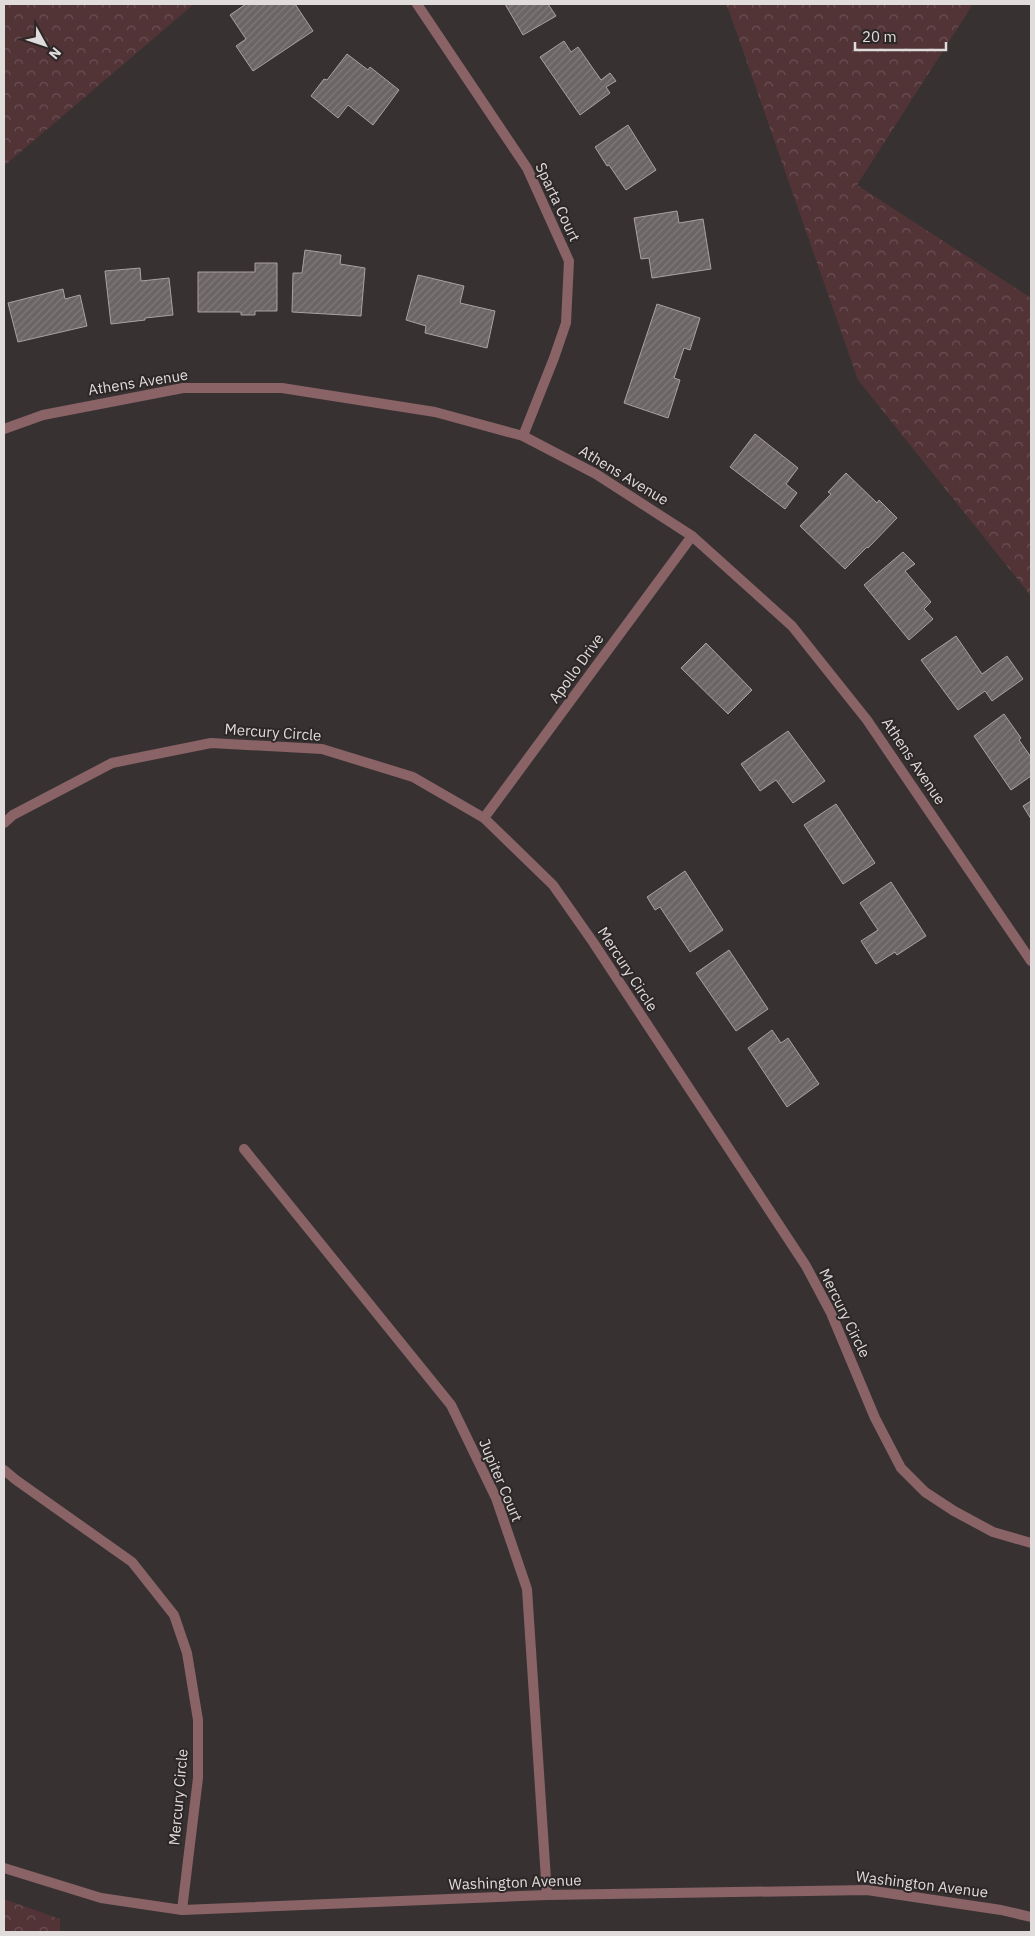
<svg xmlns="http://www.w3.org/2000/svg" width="1035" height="1936" viewBox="0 0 1035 1936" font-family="'IBM Plex Sans',sans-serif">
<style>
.forest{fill:url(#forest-crowns)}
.building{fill:url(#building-hatch);stroke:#a9a2a2}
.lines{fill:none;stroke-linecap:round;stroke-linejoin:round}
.street{stroke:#8a6366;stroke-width:10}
.labels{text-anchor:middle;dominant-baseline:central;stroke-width:4;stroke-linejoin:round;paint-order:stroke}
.street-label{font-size:15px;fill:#e0dcdc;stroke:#2d2728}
</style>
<defs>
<pattern id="forest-crowns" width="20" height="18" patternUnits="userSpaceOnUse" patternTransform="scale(1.25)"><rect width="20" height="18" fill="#523437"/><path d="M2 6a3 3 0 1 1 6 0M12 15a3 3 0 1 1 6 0" fill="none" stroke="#6b5153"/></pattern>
<pattern id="building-hatch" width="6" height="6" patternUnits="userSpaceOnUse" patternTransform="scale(1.25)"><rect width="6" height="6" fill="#6c6565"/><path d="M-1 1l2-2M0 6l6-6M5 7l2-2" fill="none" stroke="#817a7a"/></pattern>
</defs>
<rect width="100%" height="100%" fill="#373132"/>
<path class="forest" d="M4,4H194L4,166Z
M725,4H973L857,185L1031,298V596L858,380L728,8Z
M4,1899L60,1919V1932H4Z"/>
<path class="building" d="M246,4H295L313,31L253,71L236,46L246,39L230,15Z
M505,4H548L556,16L523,35Z
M564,41L571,52L578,47L601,80L610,73L616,81L606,87L610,93L580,115L540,57Z
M347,54L368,70L370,67L399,90L373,125L348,105L338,118L311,96L324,79L327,80Z
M628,125L656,170L626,190L609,165L607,166L595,147Z
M677,211L679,223L703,219L711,269L652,278L649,258L641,259L634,218Z
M305,250L341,255L340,264L365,268L361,316L292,312L293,273H302Z
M255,263H277V311H255V315H241V312H198V272H255Z
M140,268L141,281L169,278L173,315L145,318V320L111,324L105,271Z
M418,275L464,286L460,303L495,311L487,348L425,333L426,326L406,320Z
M63,289L65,299L80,295L87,326L18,342L8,303Z
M657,304L700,318L690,350L684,348L674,378L680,380L668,418L624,403Z
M755,434L798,468L786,484L797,493L785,509L730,467Z
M846,473L877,503L879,500L897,518L868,548L867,547L845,569L800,526L831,494L828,492Z
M903,552L915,564L905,571L931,602L924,609L933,619L909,640L864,585Z
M956,636L982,674L1007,656L1023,679L992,701L985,691L958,710L921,660Z
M706,643L752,690L728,714L681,668Z
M1004,714L1021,738L1019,740L1031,757V776L1011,790L974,736Z
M788,731L825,781L793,803L776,780L760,791L741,764Z
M1031,801V819L1023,806Z
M836,804L875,863L843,884L804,825Z
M685,871L723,930L690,952L660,907L655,910L647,897Z
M891,882L926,936L897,955L895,952L876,964L861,941L878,930L860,903Z
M729,950L768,1009L736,1031L696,973Z
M772,1030L781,1043L788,1038L819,1084L787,1107L748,1048Z"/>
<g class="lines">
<path class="street" d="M417,4L527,168L569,261L566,323L554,358L523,436
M4,429L43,415L183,388H282L435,412L523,436L596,474L692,536L792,626L867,720L1031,961
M484,818L692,536
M4,823L13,815L112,763L211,743L322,749L413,777L484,818L553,885L593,942L806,1266L831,1313L875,1418L901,1468L925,1492L954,1511L993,1532L1031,1543
M244,1149L451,1405L496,1498L527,1589L547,1895
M4,1470L16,1480L132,1562L174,1615L187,1653L198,1720V1778L182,1910
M4,1868L101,1898L182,1910L547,1895L867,1890L1001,1910L1031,1917"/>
</g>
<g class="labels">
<g class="street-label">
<text transform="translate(558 202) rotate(65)">Sparta Court</text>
<text transform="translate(138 382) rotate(-9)">Athens Avenue</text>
<text transform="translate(624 475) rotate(31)">Athens Avenue</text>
<text transform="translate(576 668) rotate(-54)">Apollo Drive</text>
<text transform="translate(273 732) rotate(4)">Mercury Circle</text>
<text transform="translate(914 761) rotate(56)">Athens Avenue</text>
<text transform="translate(628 969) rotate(57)">Mercury Circle</text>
<text transform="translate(845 1313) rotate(64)">Mercury Circle</text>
<text transform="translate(501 1480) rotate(67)">Jupiter Court</text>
<text transform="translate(178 1797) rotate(-85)">Mercury Circle</text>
<text transform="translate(515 1882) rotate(-2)">Washington Avenue</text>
<text transform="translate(922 1884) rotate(7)">Washington Avenue</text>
</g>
</g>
<rect width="1035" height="1936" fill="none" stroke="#e0dcdc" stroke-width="10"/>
<g transform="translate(45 45) rotate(130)" stroke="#2d2728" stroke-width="4" paint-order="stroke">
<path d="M0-4L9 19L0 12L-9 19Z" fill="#e0dcdc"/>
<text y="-8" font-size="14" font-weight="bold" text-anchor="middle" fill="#e0dcdc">N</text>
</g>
<path d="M855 42v8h91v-8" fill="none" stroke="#e0dcdc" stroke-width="2.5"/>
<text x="862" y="42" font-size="15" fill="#e0dcdc" stroke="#2d2728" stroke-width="4" paint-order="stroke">20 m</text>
</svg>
